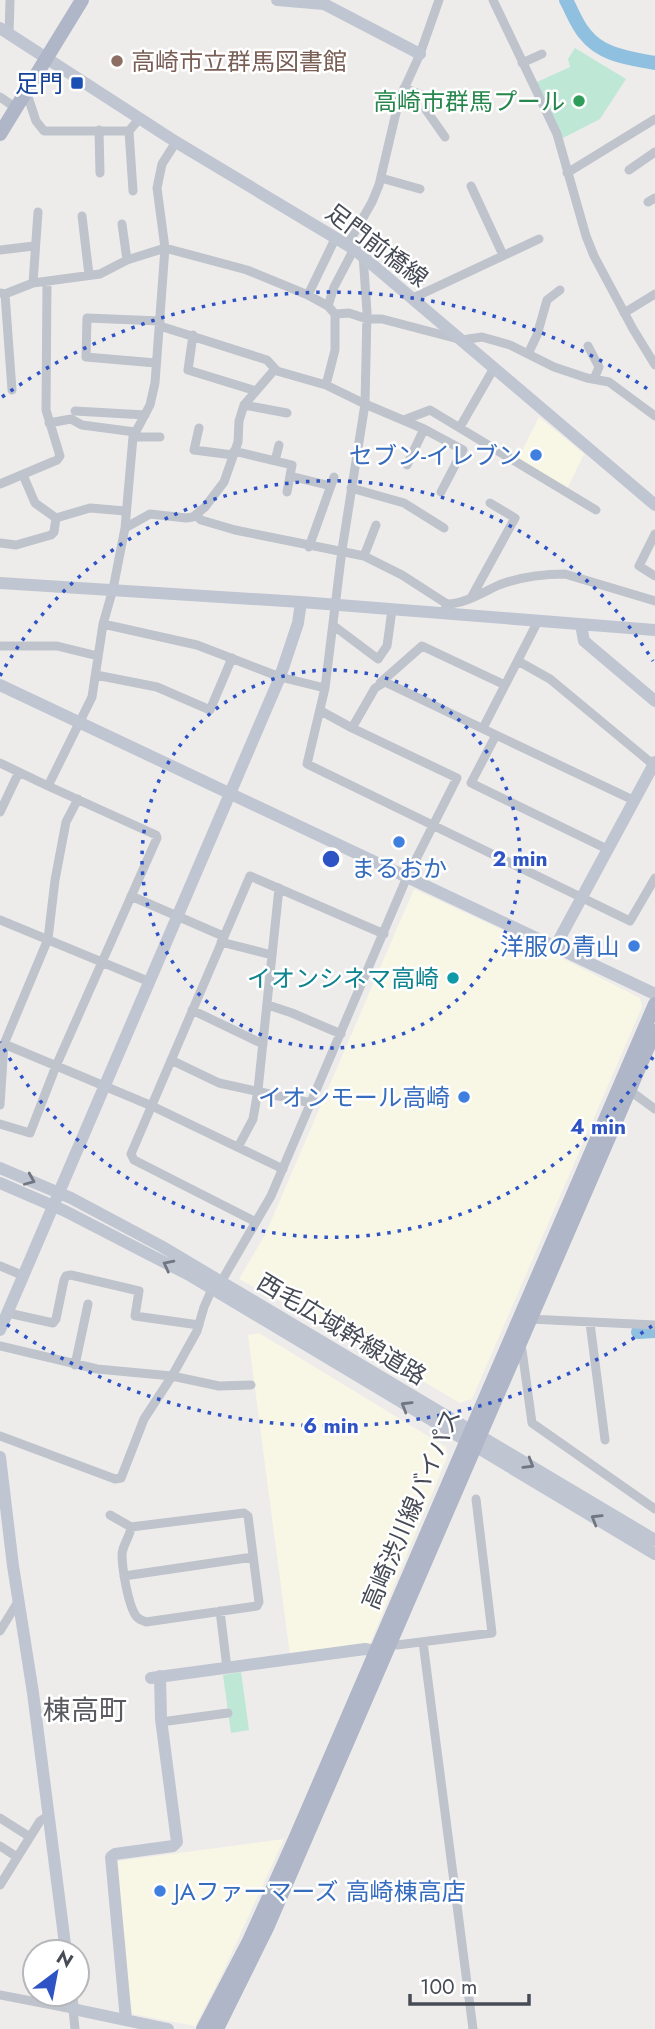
<svg xmlns="http://www.w3.org/2000/svg" width="655" height="2029" viewBox="0 0 655 2029" font-family="Jost,'Noto Sans JP',sans-serif">
<style>
.commercial{fill:#f8f6e5}
.green{fill:#bee7d6}
.lines{fill:none;stroke-linecap:round;stroke-linejoin:round}
.river{stroke:#90c0df;stroke-width:14}
.street{stroke:#bec3cc;stroke-width:9}
.secondary{stroke:#c0c5d2;stroke-width:12}
.primary{stroke:#aeb6c7;stroke-width:14}
.oneway{stroke:#717681}
.ring{fill:none;stroke:#2e53c5;stroke-width:3.5;stroke-dasharray:3.5 7}
.education-dot{fill:#8d6e63;stroke:#fff;stroke-width:2.5}
.transit-dot{fill:#1a4fb4;stroke:#fff;stroke-width:2.5}
.leisure-dot{fill:#2e9e5b;stroke:#fff;stroke-width:2.5}
.shop-dot{fill:#3f7fe0;stroke:#fff;stroke-width:2.5}
.culture-dot{fill:#0f9aa8;stroke:#fff;stroke-width:2.5}
.labels{text-anchor:middle;dominant-baseline:central;stroke-width:5;stroke-linejoin:round;paint-order:stroke}
.education-label{font-size:24px;fill:#785e54;stroke:#fff;text-anchor:start}
.transit-label{font-size:24px;fill:#164399;stroke:#fff;text-anchor:end}
.leisure-label{font-size:24px;fill:#27864d;stroke:#fff;text-anchor:end}
.street-label{font-size:24px;fill:#464b56;stroke:#fff}
.shop-label{font-size:24px;fill:#366cbe;stroke:#fff;text-anchor:end}
.culture-label{font-size:24px;fill:#0d838f;stroke:#fff;text-anchor:end}
.quarter-label{font-size:28px;fill:#595a5f;stroke:#fff}
.centre{fill:#2e53c5;stroke:#fff;stroke-width:3.5}
.ring-label{font-size:21px;text-anchor:middle;font-weight:bold;fill:#2e53c5;stroke:#fff;stroke-width:5;stroke-linejoin:round;paint-order:stroke}
</style>
<rect width="100%" height="100%" fill="#eeeceb"/>
<path class="commercial" d="M539,417L584,454L567,489L518,459Z
M414,889L552,953L640,998L642,1007L472,1399L460,1403L387,1360L239,1279L265,1235Z
M259,1333L446,1447L448,1455L369,1646L290,1655L248,1335Z
M284,1839L221,1976L195,2026L132,2014L111,1862Z"/>
<path class="green" d="M575,48L626,79L600,119L563,138L537,82L570,67L568,59Z
M241,1672L249,1730L231,1733L223,1675Z"/>
<g class="lines">
<path class="river" d="M566,0C572,11 577,25 585,34C602,56 630,58 655,63
M638,1332L655,1331"/>
<path class="street" d="M493,0L557,134L586,236L594,256L633,329L655,365
M9,34L10,0
M522,63L542,54
M404,88L427,97L428,101L426,110L445,137
M26,91L36,121L44,131H129L139,119
M0,97L16,108
M99,130L100,173
M129,131L133,191
M629,170L655,152
M567,173L655,119
M381,178L420,189
M471,186L503,255
M648,202L655,198
M82,216L89,275
M122,224L127,260
M348,244L372,202L379,185L399,100L420,54L439,0
M0,250L34,246
M363,255L367,312L365,404L342,550L325,688L307,764L630,921L655,878
M33,283L38,212
M0,293L5,294L33,283L100,274L127,260L165,248L247,270L308,295L328,306L335,314L349,313L367,319H382L462,340L482,337L510,345L554,367L587,378L609,382L655,416
M5,294L12,390
M308,295L336,237
M413,298L539,239
M328,306L334,287L354,249
M624,313L655,294
M160,326L267,360L277,371L326,385L365,404L424,429L463,450L441,492
M193,335L188,370L256,391
M588,346L599,367L594,379
M528,354L537,335L547,300L560,290
M156,363L86,357L87,318L160,321
M326,385L335,350V314
M244,405L287,413
M75,411L145,415
M404,420L430,410L596,510
M49,423L71,419L82,425L135,432
M460,427L494,368
M199,428L194,450L233,455
M133,437H160
M234,451L292,465L287,492
M275,461L279,445
M407,465L424,429
M23,475L35,503L56,518
M290,476L331,486
M0,484L57,460L60,456L46,410L47,282
M351,488L404,503L444,528
M196,515L201,520L235,530L364,556L402,575L447,604
M125,528L150,514L186,518L193,517L205,507L224,482L238,442L239,421L244,405L275,369
M655,534L639,566L655,576
M0,543L16,545L51,535L54,532L56,518L90,508L125,511
M309,547L334,477
M364,556L376,525
M471,598L515,518L490,503
M445,609L447,604C465,604 483,592 499,585C520,577 543,574 565,574L655,601
M103,624L197,645L280,677L325,688
M334,626L378,659L387,646L392,610
M0,646H57L98,656
M518,661L550,679L655,766
M96,675L157,687L210,710L232,658
M380,683L422,646L505,685
M352,728L375,688L385,682L496,735
M483,728L538,621
M0,763L48,786
M78,799L66,822L55,880L48,939L4,1044L152,1106L283,1169
M0,812L19,772
M607,849L471,783L496,735L633,800
M131,896L223,936
M0,920L150,982
M221,942L272,955
M268,1005L292,1013L341,1034
M192,1010L263,1044
M171,1060L219,1083L311,1103
M629,1090L655,1109
M0,1105L4,1044
M0,1124L30,1133L56,1066L157,838L156,835L48,786L92,697L103,624L113,589L125,528L133,437L150,405L155,383L165,248L157,188L162,164L176,142
M238,1147L253,1119L258,1090L279,888
M256,1222L134,1160L131,1154L250,876L384,934
M0,1266L24,1276
M221,1282L271,1196L407,877L457,778L352,728L321,711
M8,1313L53,1323L56,1319L64,1280L66,1276L71,1275L139,1291L135,1316L199,1325
M529,1319L655,1325
M590,1323L605,1440
M0,1346L97,1369L172,1376L219,1386L251,1385
M517,1347L522,1350L532,1423L655,1509
M75,1365L88,1304
M0,1436L115,1479L121,1478L144,1419L172,1376L197,1331L204,1307L212,1289
M110,1515L131,1527L244,1513L248,1516L259,1602L257,1606L146,1622C142,1620 139,1620 136,1616C128,1605 122,1568 122,1554C123,1544 130,1537 131,1527
M124,1576L253,1557
M220,1611L227,1668
M0,1631L19,1600
M423,1642L473,2029
M390,1643L397,1645L492,1633L476,1499
M161,1722L228,1713
M0,1818L30,1837
M0,1846L17,1857
M0,1885L40,1821L48,1816
M0,1995L73,2009L75,2029"/>
<path class="secondary" d="M277,0L324,4L420,54
M0,28L176,142L354,249L655,505
M0,583L301,602L655,630
M581,625L584,641L655,701
M0,685L655,994
M555,947L655,762
M0,1168L71,1198L161,1246L655,1540
M0,1183L65,1211L191,1276L655,1554
M0,1330L280,677L298,623L301,602
M0,1457L13,1566L33,1693L66,1952
M151,1678L365,1649L375,1651
M71,1994L73,2009L168,2029
M126,2020L111,1857L115,1854L173,1846L177,1842L161,1719L160,1676"/>
<path class="primary" d="M0,134L82,0
M203,2029L249,1941L295,1839L655,1004
M217,2029L267,1928L655,1031"/>
</g>
<defs><path id="oneway-chevron" d="M-2-3.5L2.5 0L-2 3.5" fill="none" stroke-width="1.6" stroke-linecap="round" stroke-linejoin="round" transform="scale(1.75)"/></defs>
<g class="oneway">
<use href="#oneway-chevron" transform="translate(30 1180) rotate(23)"/>
<use href="#oneway-chevron" transform="translate(168 1265) rotate(-153)"/>
<use href="#oneway-chevron" transform="translate(406 1406) rotate(-149)"/>
<use href="#oneway-chevron" transform="translate(529 1464) rotate(31)"/>
<use href="#oneway-chevron" transform="translate(596 1519) rotate(-149)"/>
</g>
<g class="ring">
<circle cx="331" cy="859" r="189"/>
<path d="M653 1057A378 378 0 0 1 0 1042M0 676A378 378 0 0 1 653 661"/>
<path d="M652 1326A567 567 0 0 1 2 1321M2 397A567 567 0 0 1 652 392"/>
</g>
<circle class="education-dot" cx="117" cy="61" r="7"/>
<rect class="transit-dot" x="70" y="76" width="14" height="14" rx="3.5"/>
<circle class="leisure-dot" cx="579" cy="101" r="7"/>
<g class="shop-dot">
<circle cx="536" cy="455" r="7"/>
<circle cx="399" cy="842" r="7"/>
<circle cx="634" cy="946" r="7"/>
<circle cx="464" cy="1097" r="7"/>
<circle cx="160" cy="1891" r="7"/>
</g>
<circle class="culture-dot" cx="453" cy="978" r="7"/>
<g class="labels">
<g class="education-label">
<text x="131" y="61">高崎市立群馬図書館</text>
</g>
<g class="transit-label">
<text x="63" y="83">足門</text>
</g>
<g class="leisure-label">
<text x="565" y="101">高崎市群馬プール</text>
</g>
<g class="street-label">
<text transform="translate(377 245) rotate(37)">足門前橋線</text>
<text transform="translate(342 1329) rotate(31)">西毛広域幹線道路</text>
<text transform="translate(411 1509) rotate(-67)">高崎渋川線バイパス</text>
</g>
<g class="shop-label">
<text x="522" y="455">セブン-イレブン</text>
<text x="399" y="868" text-anchor="middle">まるおか</text>
<text x="620" y="946">洋服の青山</text>
<text x="450" y="1097">イオンモール高崎</text>
<text x="174" y="1891" text-anchor="start">JAファーマーズ 高崎棟高店</text>
</g>
<g class="culture-label">
<text x="439" y="978">イオンシネマ高崎</text>
</g>
<g class="quarter-label">
<text x="85" y="1710">棟高町</text>
</g>
</g>
<circle cx="331" cy="859" r="10" class="centre"/>
<g class="ring-label">
<text x="520" y="866">2 min</text>
<text x="598" y="1134">4 min</text>
<text x="331" y="1433">6 min</text>
</g>
<g transform="translate(56 1973) rotate(32)"><circle r="33" fill="#ffffff" stroke="#b5b7bb" stroke-width="2"/>
<path d="M0-5L12 26L0 18L-12 26Z" fill="#2e53c5"/>
<text y="-10" font-size="19" font-weight="bold" text-anchor="middle" fill="#464b56">N</text>
</g>
<path d="M410 1994v10h119v-10" fill="none" stroke="#464b56" stroke-width="3.5"/>
<text x="420" y="1994" font-size="21" fill="#464b56" stroke="#ffffff" stroke-width="5" paint-order="stroke">100 m</text>
</svg>
